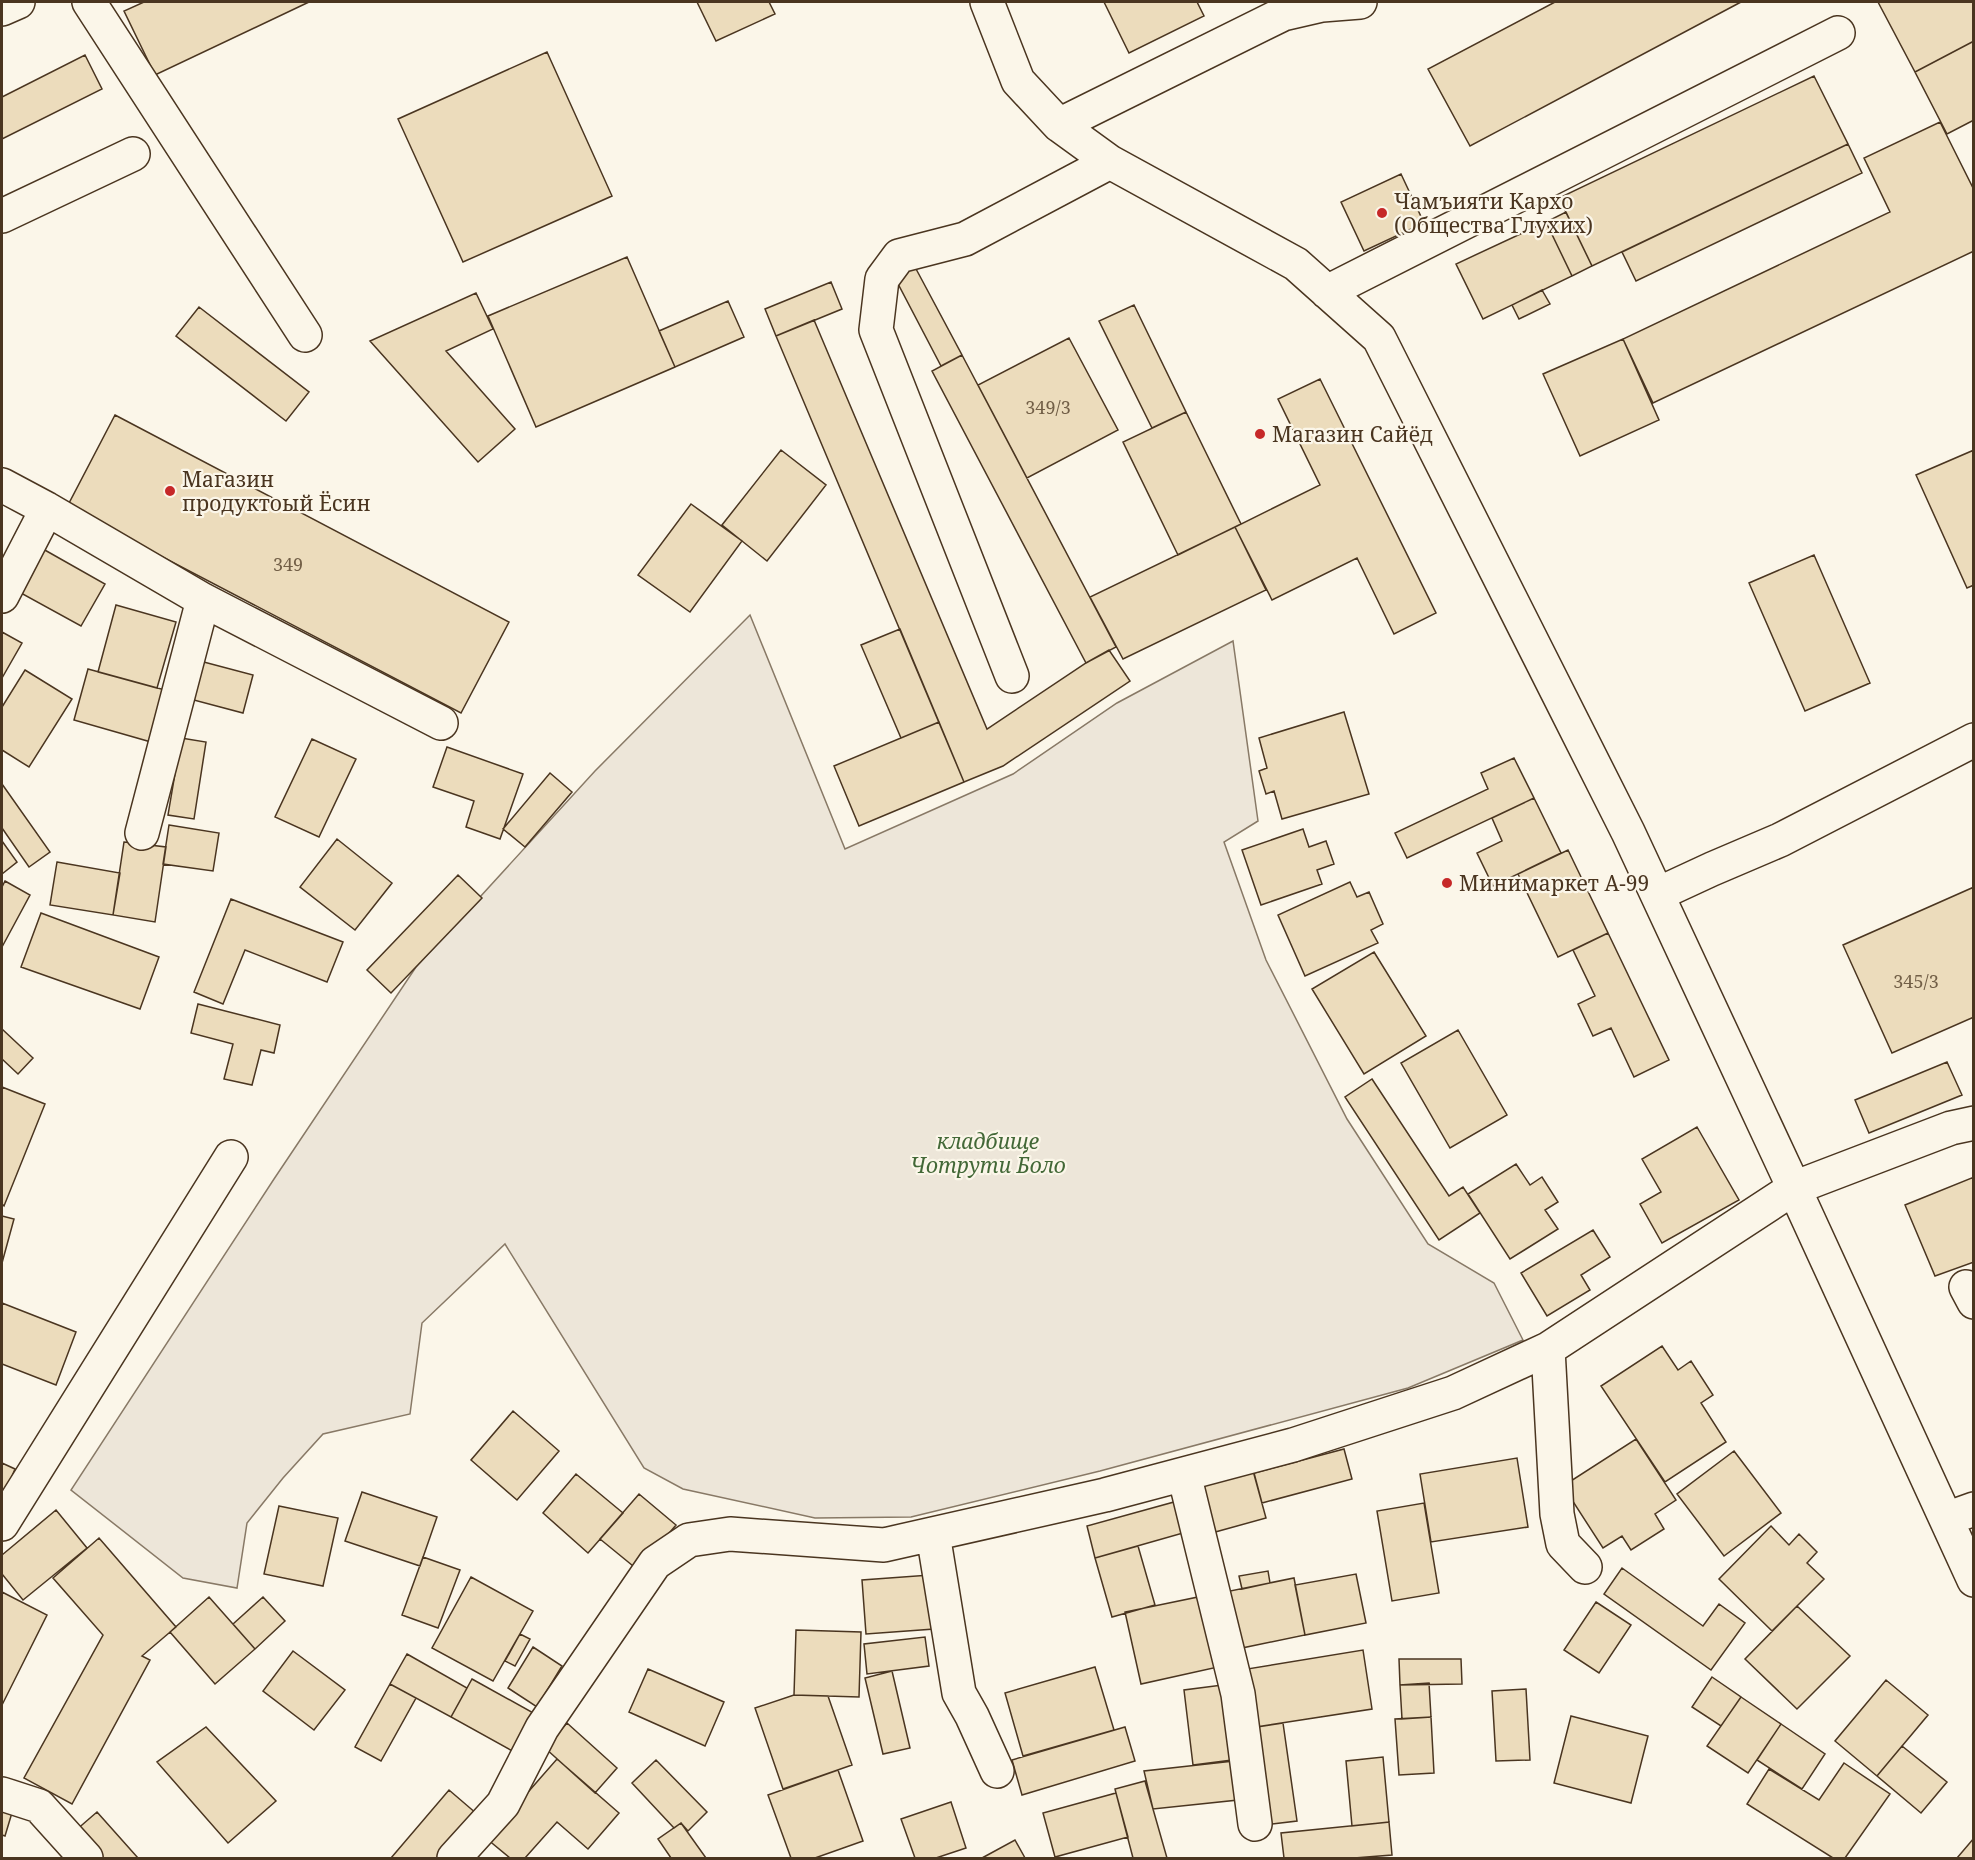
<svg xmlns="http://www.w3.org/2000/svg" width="1975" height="1860" viewBox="0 0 1975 1860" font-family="'Noto Serif',serif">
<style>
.green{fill:#ede6d9;stroke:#887966;stroke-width:1.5}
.building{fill:#ecdcbc;stroke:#4a3520;stroke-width:1.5}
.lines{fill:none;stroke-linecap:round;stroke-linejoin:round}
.minor-casing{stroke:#4a3520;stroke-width:36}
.minor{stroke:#fbf6e9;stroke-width:33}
.poi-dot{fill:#c62828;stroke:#fbf6e9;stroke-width:2}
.labels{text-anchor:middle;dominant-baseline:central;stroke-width:4.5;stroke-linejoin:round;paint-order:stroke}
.number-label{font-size:18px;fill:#725f47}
.poi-label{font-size:21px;fill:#4a3520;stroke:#fbf6e9;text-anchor:start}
.park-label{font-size:21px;font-style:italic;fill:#436837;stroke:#fbf6e9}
</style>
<rect width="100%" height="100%" fill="#fbf6e9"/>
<path class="green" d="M750,615L845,849L1013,774L1117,703L1233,641L1258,821L1224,842L1266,960L1347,1119L1428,1244L1494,1283L1523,1340L1408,1388L1100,1471L911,1517L815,1518L683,1489L644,1468L505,1244L422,1323L410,1414L323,1434L283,1478L247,1523L237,1588L183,1578L71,1490L274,1179L416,967L595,771Z"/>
<path class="building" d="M144,2H309L155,75L124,11Z
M697,2H769L775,14L716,41Z
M1104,2H1197L1204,16L1129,53Z
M1555,2H1741L1470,146L1428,69Z
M1878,2H1974V41L1915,72Z
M1974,41V120L1947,134L1915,72Z
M547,52L612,196L463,262L398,119Z
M85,55L102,89L2,139V97Z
M1814,76L1848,144L1592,266L1559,198Z
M1940,122L1974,190V251L1653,403L1623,339L1890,212L1864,158Z
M1848,144L1862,173L1636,281L1622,252Z
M1401,174L1424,223L1364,251L1341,202Z
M1566,212L1592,266L1572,276L1546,222Z
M1546,222L1572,276L1483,319L1456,264Z
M627,257L675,367L536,427L488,316Z
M915,267L962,355L941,366L895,278Z
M831,282L842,309L776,336L765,309Z
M1542,290L1550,304L1519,319L1512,305Z
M476,293L493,329L446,351L515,429L478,462L370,341Z
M728,301L744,337L675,367L659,331Z
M1134,305L1186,412L1152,428L1099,321Z
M199,307L309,392L286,421L176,336Z
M814,320L987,729L1086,663L1109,650L1130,681L1003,766L964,782L776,336Z
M1069,338L1118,430L1027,478L978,385Z
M1623,339L1659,420L1580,456L1543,374Z
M962,355L1116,647L1086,663L932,371Z
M1320,379L1436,613L1394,634L1357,558L1272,600L1235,527L1320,485L1278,399Z
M1186,412L1241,524L1178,555L1123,442Z
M115,415L509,622L461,713L67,507Z
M781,450L826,485L767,561L722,525Z
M1974,450V585L1967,588L1916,475Z
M691,504L742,541L690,612L638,575Z
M1235,527L1266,590L1123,659L1090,597Z
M43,549L105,584L81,626L19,592Z
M1814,555L1870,683L1805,711L1749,583Z
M116,605L176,622L157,688L98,672Z
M900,629L939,722L901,738L861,645Z
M2,632L22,643L2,678Z
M200,661L253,675L243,713L190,699Z
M88,669L165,690L151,742L74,720Z
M25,670L72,699L29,767L2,750V707Z
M1344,712L1369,794L1282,819L1274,791L1266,794L1259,771L1267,768L1259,738Z
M939,722L964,782L859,826L834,766Z
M181,738L206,742L194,819L168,815Z
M312,739L356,759L319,837L275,817Z
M447,747L523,774L500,839L466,827L474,801L433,787Z
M1514,758L1534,798L1407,858L1395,833L1488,789L1481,773Z
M550,773L572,792L525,847L503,829Z
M2,784L50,852L29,867L2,828Z
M1534,798L1561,853L1493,886L1477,853L1502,841L1492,818Z
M169,825L219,833L213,871L163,864Z
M1303,829L1309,847L1326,841L1334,864L1317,870L1322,884L1261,905L1242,850Z
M337,839L392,883L355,930L300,887Z
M2,841L17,862L2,874Z
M124,842L166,847L155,922L113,915Z
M1568,850L1608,933L1558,957L1518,874Z
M57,862L120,873L113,915L50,905Z
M458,875L482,898L391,993L367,970Z
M5,881L30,895L2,947V887Z
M1350,882L1357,897L1369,892L1383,924L1371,930L1378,943L1305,976L1278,915Z
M1974,887V1017L1892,1053L1843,945Z
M231,899L343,942L327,982L245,950L223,1004L194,992Z
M41,913L159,957L140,1009L21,967Z
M1608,933L1669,1060L1634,1077L1611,1028L1593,1036L1578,1004L1595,996L1573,950Z
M1374,952L1426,1036L1364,1074L1312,989Z
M198,1004L280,1025L274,1053L261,1050L252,1085L224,1079L233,1044L191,1033Z
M2,1029L33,1058L18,1074L2,1059Z
M1458,1030L1507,1115L1450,1148L1401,1063Z
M1947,1062L1962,1095L1869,1133L1855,1100Z
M1372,1079L1449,1196L1463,1187L1480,1213L1439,1240L1345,1097Z
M2,1087L45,1104L4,1206L2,1204Z
M1697,1127L1739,1200L1662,1243L1640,1204L1661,1192L1642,1159Z
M1516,1164L1530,1185L1542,1177L1558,1202L1545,1210L1558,1229L1510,1259L1468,1194Z
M1974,1177V1262L1935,1276L1905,1205Z
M2,1216L14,1219L2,1263Z
M1593,1230L1610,1257L1581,1275L1590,1290L1547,1316L1521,1273Z
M2,1303L76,1332L56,1385L2,1364Z
M1662,1346L1678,1370L1691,1361L1713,1395L1701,1403L1726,1442L1665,1482L1601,1386Z
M513,1411L559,1451L517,1500L471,1460Z
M1636,1439L1676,1500L1655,1514L1664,1529L1631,1550L1622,1536L1603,1548L1563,1486Z
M1344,1449L1352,1479L1262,1503L1254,1473Z
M1734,1451L1781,1513L1724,1556L1677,1494Z
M1517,1458L1528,1527L1431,1542L1420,1474Z
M2,1463L15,1469L2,1500Z
M1252,1467L1266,1518L1208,1534L1194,1483Z
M576,1474L623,1513L588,1553L543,1513Z
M362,1492L437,1517L420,1566L345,1541Z
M639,1494L676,1525L638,1570L600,1539Z
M1174,1502L1183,1533L1095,1558L1087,1526Z
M1424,1503L1439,1593L1392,1601L1377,1511Z
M279,1506L338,1518L323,1586L264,1574Z
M56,1510L87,1548L23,1600L2,1574V1555Z
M1771,1526L1789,1545L1799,1534L1817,1552L1807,1563L1824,1579L1772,1631L1719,1579Z
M99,1538L176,1627L142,1656L150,1660L72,1804L24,1778L103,1635L53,1578Z
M1138,1546L1155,1605L1112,1617L1095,1558Z
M423,1557L460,1570L438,1628L402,1615Z
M1622,1568L1703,1626L1719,1604L1745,1623L1711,1670L1604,1594Z
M1268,1571L1270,1583L1242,1589L1239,1576Z
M1356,1574L1366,1623L1305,1635L1295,1585Z
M930,1575L934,1629L866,1634L862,1580Z
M471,1577L533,1611L493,1681L432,1648Z
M1294,1578L1305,1635L1237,1649L1225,1592Z
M2,1592L47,1615L2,1705Z
M1203,1596L1218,1667L1141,1684L1125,1612Z
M209,1597L255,1649L215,1684L170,1632Z
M263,1597L285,1621L255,1649L233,1624Z
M1596,1602L1631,1625L1599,1673L1564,1650Z
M1797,1606L1850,1656L1797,1709L1745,1659Z
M796,1630L861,1632L859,1697L794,1695Z
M520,1634L530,1639L515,1666L505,1661Z
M925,1637L929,1666L867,1674L864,1644Z
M533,1647L562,1666L537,1707L508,1688Z
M1363,1650L1372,1709L1256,1727L1247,1669Z
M293,1651L345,1690L314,1730L263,1691Z
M407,1654L467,1688L451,1717L390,1684Z
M1399,1659H1461L1462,1684L1400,1685Z
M1095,1667L1114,1730L1023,1756L1005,1693Z
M648,1669L724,1702L705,1746L629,1712Z
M892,1671L910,1748L883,1754L865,1678Z
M1712,1677L1741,1697L1721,1726L1692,1707Z
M472,1679L537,1715L516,1753L451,1717Z
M1886,1680L1928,1715L1877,1776L1835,1741Z
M1429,1683L1431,1717L1402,1719L1400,1685Z
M390,1684L416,1698L381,1761L355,1747Z
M1230,1684L1240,1759L1193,1765L1184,1690Z
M1526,1689L1530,1760L1496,1761L1492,1691Z
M794,1695L828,1696L852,1765L783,1789L755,1708Z
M1741,1697L1781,1724L1748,1773L1707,1746Z
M1571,1716L1648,1736L1631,1803L1554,1783Z
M1431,1717L1434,1773L1399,1775L1395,1719Z
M567,1723L617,1768L595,1793L545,1748Z
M1283,1723L1297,1821L1263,1825L1250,1728Z
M1781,1724L1825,1754L1802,1789L1757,1760Z
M206,1727L276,1801L228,1843L157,1762Z
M1125,1727L1135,1761L1022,1795L1012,1760Z
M1902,1746L1947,1782L1921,1813L1877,1776Z
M1383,1757L1389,1822L1352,1826L1346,1761Z
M557,1759L619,1813L588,1849L557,1822L525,1858H510L487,1839Z
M656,1760L707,1812L688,1831L681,1823L674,1828L632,1783Z
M1234,1761L1238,1800L1153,1809L1144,1771Z
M1844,1763L1890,1794L1845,1858H1833L1747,1804L1769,1769L1819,1800Z
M838,1770L863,1841L815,1858H791L768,1795Z
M1145,1781L1167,1858H1133L1116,1793L1115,1789Z
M449,1790L477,1814L440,1858H391Z
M1116,1793L1128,1837L1055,1857L1043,1813Z
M951,1802L966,1848L936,1858H915L901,1819Z
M2,1803L14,1806L5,1836L2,1835Z
M97,1812L138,1858H99L75,1831Z
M1389,1822L1392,1855L1354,1858H1284L1281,1833Z
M681,1823L706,1858H671L658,1839Z
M1974,1838V1858H1957Z
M1015,1840L1025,1858H982Z"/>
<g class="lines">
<defs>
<path id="minor" d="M89,2L305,335
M987,2L1018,81L1059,125L1110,162L1296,264L1379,338L1628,832L1794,1188L1974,1580
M2,9L18,2
M1059,125L1283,14L1322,5L1360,2
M2,216L133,154
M1327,292L1838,33
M2,485L47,509L203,600L441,723
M2,596L47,509
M1012,676L876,330L882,279L899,256L965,239L1110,162
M142,833L203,600
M1658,894L1712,869L1780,840L1974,740
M1966,1287L1974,1302
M1548,1349L1557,1514L1563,1544L1585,1567
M1184,1474L1238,1694L1255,1824
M1946,1519L1974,1509
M2,1524L231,1157
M933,1534L959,1693L972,1716L997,1771
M2,1794L39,1806L86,1858
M454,1858L503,1804L542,1728L655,1563L689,1540L730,1534L884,1545L1105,1495L1293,1445L1453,1393L1548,1349L1794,1188L1951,1128L1974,1123"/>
</defs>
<use href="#minor" class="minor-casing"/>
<use href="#minor" class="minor"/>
</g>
<g class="poi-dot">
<circle cx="1382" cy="213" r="6"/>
<circle cx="1260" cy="434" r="6"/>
<circle cx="170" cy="491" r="6"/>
<circle cx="1447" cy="883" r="6"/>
</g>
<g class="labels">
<g class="number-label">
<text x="1048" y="407">349/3</text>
<text x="288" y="564">349</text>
<text x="1916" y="981">345/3</text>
</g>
<g class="poi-label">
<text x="1394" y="201">Чамъияти Кархо<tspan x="1394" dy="24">(Общества Глухих)</tspan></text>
<text x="1272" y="434">Магазин Сайёд</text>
<text x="182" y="479">Магазин<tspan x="182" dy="24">продуктоый Ёсин</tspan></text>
<text x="1459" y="883">Минимаркет А-99</text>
</g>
<g class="park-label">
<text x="988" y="1141">кладбище<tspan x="988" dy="24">Чотрути Боло</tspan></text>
</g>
</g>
<rect width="1975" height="1860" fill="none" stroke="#4a3520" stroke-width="6"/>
</svg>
